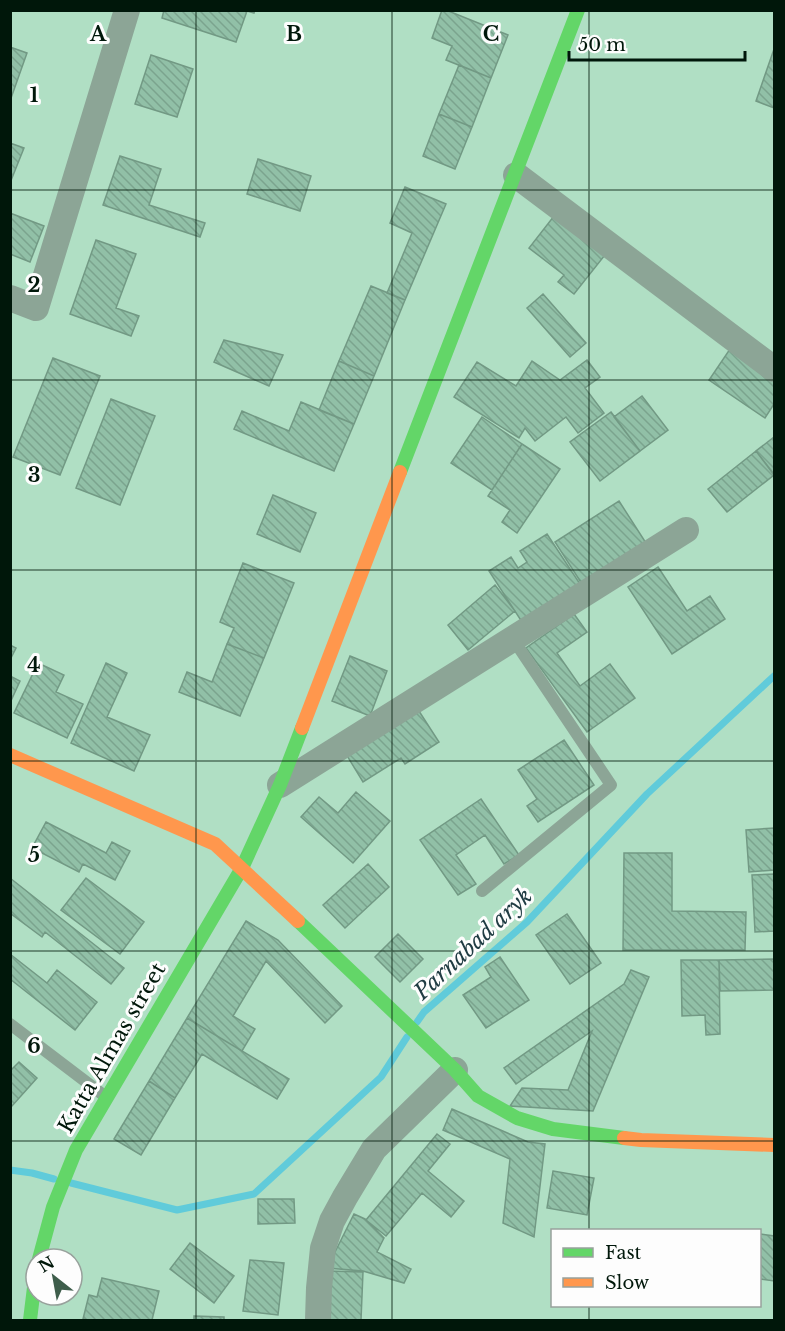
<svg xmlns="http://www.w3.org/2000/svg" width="785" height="1331" viewBox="0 0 785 1331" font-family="'Libre Baskerville',serif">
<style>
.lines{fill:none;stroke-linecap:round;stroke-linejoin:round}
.stream{stroke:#60cbda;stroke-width:7}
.building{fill:url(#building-back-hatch);stroke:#729984;stroke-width:1.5}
.lane{stroke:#8ca596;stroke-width:12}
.street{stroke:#8ca596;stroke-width:26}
.fast{stroke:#63d668;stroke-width:14}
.slow{stroke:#ff974d;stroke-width:14}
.grid{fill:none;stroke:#00170a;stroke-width:1.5;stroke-opacity:0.55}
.labels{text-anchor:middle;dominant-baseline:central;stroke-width:6;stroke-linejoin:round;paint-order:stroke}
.street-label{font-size:21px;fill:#00170a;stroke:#fdfdfd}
.water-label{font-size:22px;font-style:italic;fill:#203c43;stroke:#fdfdfd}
.grid-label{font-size:20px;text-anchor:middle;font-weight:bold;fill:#00170a;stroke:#fdfdfd;stroke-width:6;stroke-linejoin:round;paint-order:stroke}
</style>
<defs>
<pattern id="building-back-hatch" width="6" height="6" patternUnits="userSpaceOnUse" patternTransform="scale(1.5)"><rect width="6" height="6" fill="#91c0a7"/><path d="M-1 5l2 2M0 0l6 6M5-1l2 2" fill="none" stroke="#7ba48e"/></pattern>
</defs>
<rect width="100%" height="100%" fill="#b0dfc4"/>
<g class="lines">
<path class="stream" d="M417,1022L424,1012L527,922L647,794L774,676
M10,1170L32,1173L54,1179
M71,1183L177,1210L254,1194L381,1077L407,1037"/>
</g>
<path class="building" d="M164,10H255L254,13L247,11L236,42L162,18Z
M442,10H446L508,35L491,78L446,60L452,46L432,38Z
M10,47L27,53L10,101Z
M774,49V108L756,101Z
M151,55L193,69L177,117L135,104Z
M459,65L491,78L472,127L439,114Z
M439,114L472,127L455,169L423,156Z
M10,143L24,148L10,183Z
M120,156L161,169L149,205L205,223L200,237L103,205Z
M258,159L311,176L300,211L247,194Z
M405,187L446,204L405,300L387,293L412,233L390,223Z
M10,213L44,226L30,262L10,254Z
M554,216L605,255L574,294L558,282L564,275L529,248Z
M96,240L136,254L116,308L139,316L131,336L70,314Z
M371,286L405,300L374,376L339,361Z
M543,294L586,343L570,357L527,308Z
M224,340L283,355L269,386L214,362Z
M730,349L774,380V404L765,418L709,380Z
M53,358L100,376L60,475L13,457Z
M587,360L600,377L585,388L604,413L578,433L566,417L535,441L525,428L519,438L454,397L477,362L516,386L532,361L560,380Z
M339,361L374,376L354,424L319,410Z
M642,396L668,430L640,451L614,417Z
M111,399L155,416L120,505L76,488Z
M301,402L354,424L334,471L234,429L242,411L289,431Z
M611,412L640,451L600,481L570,442Z
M482,417L522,444L492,490L451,463Z
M774,437V474L756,451Z
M522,444L560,469L517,533L502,522L510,510L488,496Z
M756,451L774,475L727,512L708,489Z
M273,495L316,513L300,552L257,534Z
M619,501L646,543L582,584L555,542Z
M547,534L580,584L522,622L489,571L511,557L518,568L527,562L520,551Z
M243,563L294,583L264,658L227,644L234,628L220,622Z
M658,567L687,611L710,596L725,619L672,654L628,587Z
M495,585L515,611L468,650L448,625Z
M574,614L587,632L557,653L580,686L610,664L635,698L587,732L526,648Z
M227,644L264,658L240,716L179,692L187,672L212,682Z
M10,645L16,648L10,660Z
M350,656L387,671L370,716L332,701Z
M38,663L64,675L56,692L83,704L67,738L14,713Z
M106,663L127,673L107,717L150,735L134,771L71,743Z
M10,676L20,681L10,703Z
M417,708L439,742L405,764L401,758L363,782L346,754Z
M564,740L594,785L538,822L527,806L537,799L518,770Z
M356,792L390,821L353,863L301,817L319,797L338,813Z
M481,799L519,855L504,864L485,835L456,855L476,884L458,895L420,840Z
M46,822L106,853L112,842L130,851L115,880L83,864L79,872L32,848Z
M774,828V870L749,872L746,830Z
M624,853H672V911L746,912L745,950H623Z
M368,864L389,887L345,928L323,905Z
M774,874V931L755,932L752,875Z
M10,878L124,968L111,984L45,932L42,937L10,913Z
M86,878L144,922L120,954L61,910Z
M567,914L601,963L570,984L536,935Z
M246,921L278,940L342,1006L325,1023L266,961L233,1016L255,1029L242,1051L187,1018Z
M398,934L423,959L400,982L375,957Z
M10,954L47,983L57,970L97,1002L75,1030L10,979Z
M500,957L529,1000L486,1028L463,995L491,977L485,967Z
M774,959V990L720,991L719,960Z
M681,960H719L720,1034L706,1035L705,1015L682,1016Z
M631,970L649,977L593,1111L510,1106L522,1088L568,1090L592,1031L516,1084L504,1068L624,984Z
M187,1018L289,1079L277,1099L202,1054L175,1098L149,1081Z
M19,1062L37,1078L12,1106L10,1104V1071Z
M149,1081L175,1098L141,1155L114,1139Z
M452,1109L528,1142L545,1144L534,1237L503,1223L510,1159L443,1130Z
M437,1134L450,1144L428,1171L464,1201L451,1217L422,1193L386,1236L366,1220Z
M553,1171L594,1178L587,1215L547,1208Z
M258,1199H294L295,1223L258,1224Z
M354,1214L365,1219L384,1238L377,1252L411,1269L404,1283L363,1271L327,1268Z
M760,1234L774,1236V1281L760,1279Z
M190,1243L234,1276L214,1303L170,1269Z
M250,1260L284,1263L278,1315L243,1311Z
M329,1271L363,1272L361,1320H326Z
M102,1278L159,1291L152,1320H88L83,1319L89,1295L97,1297Z
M194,1316L224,1317V1320H194Z"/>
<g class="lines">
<path class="lane" d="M482,891L611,785L513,639
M10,1024L106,1097"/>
<path class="street" d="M516,175L774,369
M10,298L36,308L127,10
M280,785L686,530
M318,1320L319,1288L323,1248L332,1221L345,1197L374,1149L455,1070"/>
<path class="fast" d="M400,472L578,10
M298,921L455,1070L478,1096L517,1118L553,1129L624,1138
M39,1259L53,1207L76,1150L242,868L280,785L302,728
M30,1320L36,1271"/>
<path class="slow" d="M302,728L400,472
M10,755L215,844L298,921
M624,1138L641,1140L774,1145"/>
</g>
<path class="grid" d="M196,10V1320M392,10V1320M589,10V1230M10,190H774M10,380H774M10,570H774M10,761H774M10,951H774M10,1141H774M589,1306V1320"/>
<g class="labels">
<g class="street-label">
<text transform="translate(112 1048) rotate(-60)">Katta Almas street</text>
</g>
<g class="water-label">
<text transform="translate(473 944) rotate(-43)">Parnabad aryk</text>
</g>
</g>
<g class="grid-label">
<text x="98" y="41">A</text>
<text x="294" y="41">B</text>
<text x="491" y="41">C</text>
<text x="34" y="102">1</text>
<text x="34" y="292">2</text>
<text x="34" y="482">3</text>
<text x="34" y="672">4</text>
<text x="34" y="862">5</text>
<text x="34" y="1053">6</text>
</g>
<rect width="785" height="1331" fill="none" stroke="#00170a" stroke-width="24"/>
<rect x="551" y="1229" width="210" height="78" fill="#fdfdfd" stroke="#98a19c" stroke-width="1.5"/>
<rect x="563" y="1248" width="30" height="9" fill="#63d668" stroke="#98a19c" stroke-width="1.5"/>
<text x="605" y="1259" font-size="18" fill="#00170a">Fast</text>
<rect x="563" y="1278" width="30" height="9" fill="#ff974d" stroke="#98a19c" stroke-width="1.5"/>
<text x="605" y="1289" font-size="18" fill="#00170a">Slow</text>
<g transform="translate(54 1277) rotate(329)"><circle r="28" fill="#fdfdfd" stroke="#98a19c" stroke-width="1.5"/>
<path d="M0-4.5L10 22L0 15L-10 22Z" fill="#3e5d4b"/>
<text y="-9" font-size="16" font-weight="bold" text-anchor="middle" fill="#00170a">N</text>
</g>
<path d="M569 51v9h176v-9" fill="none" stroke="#00170a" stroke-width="3"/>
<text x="578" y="51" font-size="18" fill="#00170a" stroke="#fdfdfd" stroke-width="4.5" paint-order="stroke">50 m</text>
</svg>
